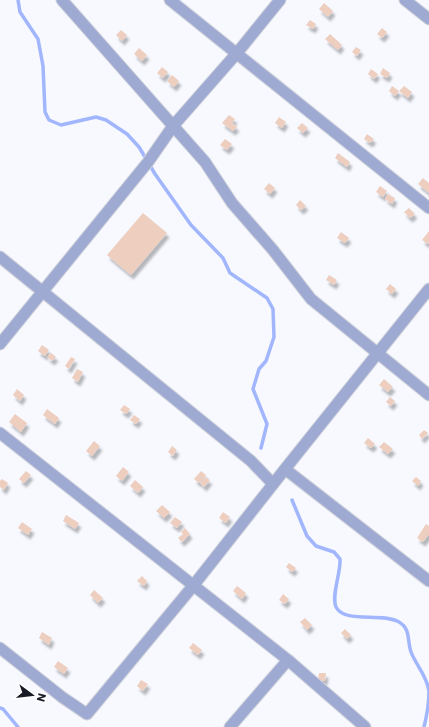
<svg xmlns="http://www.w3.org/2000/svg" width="429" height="727" viewBox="0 0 429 727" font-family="Poppins,sans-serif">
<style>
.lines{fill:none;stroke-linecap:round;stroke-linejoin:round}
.stream{stroke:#a2b6fd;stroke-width:3.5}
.building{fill:#edcebf;filter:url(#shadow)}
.minor-casing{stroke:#d3d5dc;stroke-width:13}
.minor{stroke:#9faad2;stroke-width:11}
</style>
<defs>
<filter id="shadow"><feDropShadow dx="2.5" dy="4.5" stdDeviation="1" flood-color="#0004"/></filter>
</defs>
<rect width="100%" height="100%" fill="#f7f9ff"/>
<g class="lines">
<path class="stream" d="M18,0L20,12L38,39L43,66L45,112L49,120L61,125L96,117L106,120L127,134L139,147L155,174L191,225L223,258L230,273L267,298L273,309L274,337L266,361L259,369L253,389L267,424L261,448
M292,500L307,536L316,546L334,552L340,559C341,573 331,596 336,607C345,624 381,612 399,622C411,629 407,641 411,652C416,665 427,676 429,691C429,703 427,715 424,727
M0,708L3,709L18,727"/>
</g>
<path class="building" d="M324,3L333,11L328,17L319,9Z
M310,20L316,24L313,29L306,25Z
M382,28L387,32L382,38L377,34Z
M121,30L127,35L122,41L116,35Z
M330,34L342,45L338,50L325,39Z
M356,47L361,50L357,56L352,52Z
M139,48L147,55L142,61L134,54Z
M162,67L168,72L163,78L157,73Z
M383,68L390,73L387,78L380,74Z
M371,69L378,74L374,79L368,74Z
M172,75L179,81L174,87L167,81Z
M392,86L399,91L395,96L389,91Z
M404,86L412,92L408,98L399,91Z
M229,115L235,119L232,123L237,127L233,131L222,123Z
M279,117L286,122L282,128L275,123Z
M302,123L308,128L303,133L297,128Z
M367,134L374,139L370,143L364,139Z
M225,139L232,144L227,150L220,145Z
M338,153L350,162L347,167L335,158Z
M423,178L429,183V193L418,184Z
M269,183L275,188L270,194L264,189Z
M380,186L387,191L383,197L376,192Z
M388,194L395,198L392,204L385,199Z
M300,200L306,206L301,210L296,205Z
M409,208L415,214L410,218L404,212Z
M143,213L167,233L131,275L107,255Z
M429,231V243L428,244L422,240Z
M341,232L349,238L345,243L337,238Z
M329,275L337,280L334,285L326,280Z
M390,284L396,289L392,294L386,289Z
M42,345L49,350L45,356L38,351Z
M51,353L56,357L52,361L47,357Z
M71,357L75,359L69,369L65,366Z
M77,369L83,372L78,382L72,378Z
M384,379L393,387L388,392L379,385Z
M17,389L24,395L20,401L13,395Z
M390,397L395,401L391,406L386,402Z
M124,405L130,409L126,414L120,410Z
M47,409L59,418L55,424L43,415Z
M15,414L27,423L21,432L9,422Z
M134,415L140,419L136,424L130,420Z
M424,430L428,433L422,439L419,435Z
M368,438L375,444L371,448L364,443Z
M94,441L100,446L92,456L86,451Z
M384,442L393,449L388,454L379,447Z
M172,446L177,450L173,456L168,452Z
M123,467L129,472L122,481L116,476Z
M26,471L31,475L24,483L19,479Z
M201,471L206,475L199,483L194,479Z
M205,477L210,480L204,487L200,483Z
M416,477L421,481L418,486L412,481Z
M2,479L8,483L4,490L0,487V481Z
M135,480L143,487L138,493L130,486Z
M162,505L170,512L164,518L156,511Z
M223,512L230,517L226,523L219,518Z
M66,515L79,523L75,529L63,521Z
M175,517L182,522L177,528L170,523Z
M22,522L32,529L28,535L18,528Z
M426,524L429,526V534L423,542L417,538Z
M185,528L190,534L182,542L178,538L183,534L181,532Z
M289,563L296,568L292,572L286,567Z
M142,576L147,581L144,586L137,581Z
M237,586L246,593L242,599L233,591Z
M94,590L103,598L98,603L90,595Z
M283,594L289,599L285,604L279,600Z
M305,618L312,625L307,630L300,622Z
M345,629L351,635L347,639L341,633Z
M42,632L52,638L49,645L39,638Z
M193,643L202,650L198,655L189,648Z
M58,661L68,668L64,674L54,667Z
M319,673H326L325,681L318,680Z
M141,680L148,684L143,691L137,686Z"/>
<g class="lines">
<defs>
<path id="minor" d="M62,0L205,162L232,203L273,250L311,299L429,395
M170,0L429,208
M405,0L429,19
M0,257L251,461L273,484
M0,344L148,162L173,126L237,53L280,0
M0,433L288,660L365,727
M285,469L429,581
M0,648L62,697L87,714L193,586L285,469L429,289
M230,727L288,660"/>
</defs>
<use href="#minor" class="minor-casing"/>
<use href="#minor" class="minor"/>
</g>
<g transform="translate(32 695) rotate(105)" stroke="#ffffff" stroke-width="3" paint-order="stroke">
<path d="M0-3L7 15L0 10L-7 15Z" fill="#181b26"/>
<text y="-6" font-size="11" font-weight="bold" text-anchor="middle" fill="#181b26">N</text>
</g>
</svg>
